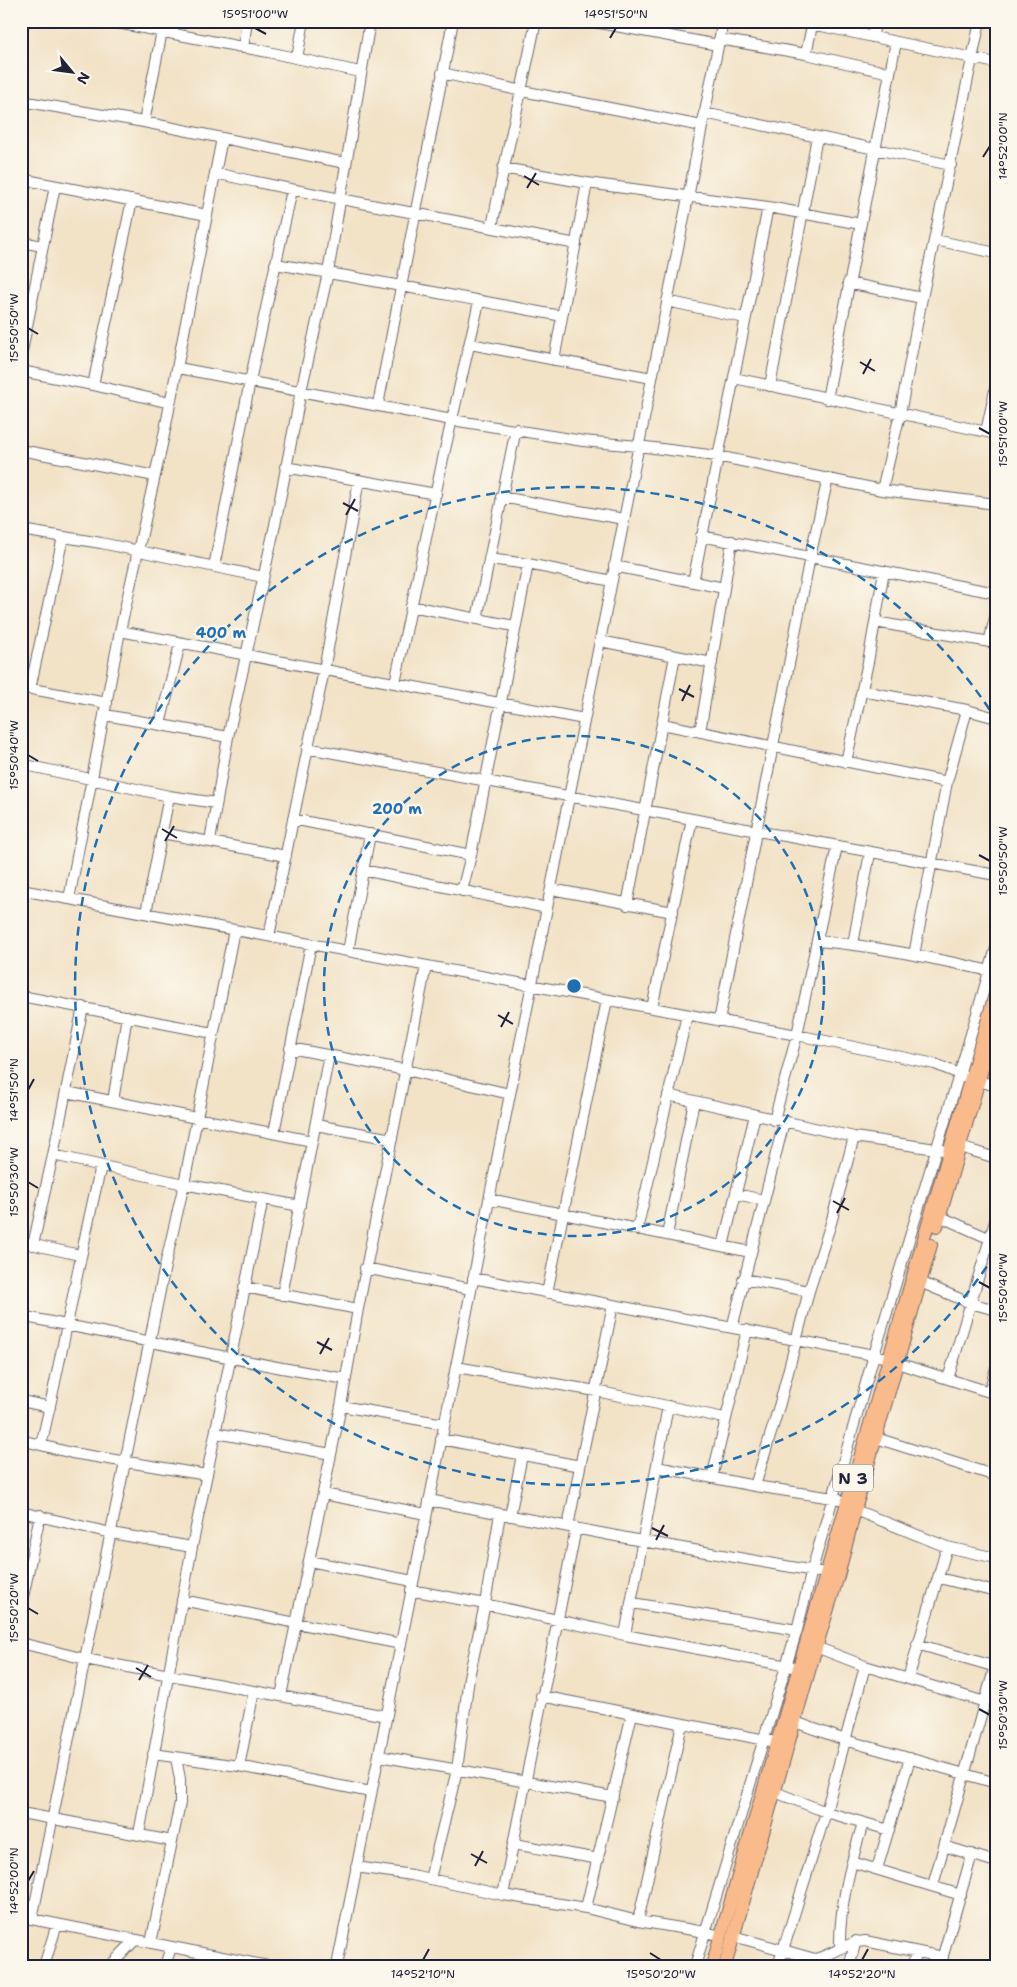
<svg xmlns="http://www.w3.org/2000/svg" width="1017" height="1987" viewBox="0 0 1017 1987" font-family="'Shantell Sans',sans-serif">
<style>
.lines{fill:none;stroke-linecap:round;stroke-linejoin:round}
.minor-casing{stroke:#6b656c;stroke-width:12}
.major-casing{stroke:#6b656c;stroke-width:14}
.minor{stroke:#fff;stroke-width:10}
.major{stroke:#fabb8c;stroke-width:12}
.ticks{fill:none;stroke:#22223b;stroke-width:2}
.ring{fill:none;stroke:#1f6fb2;stroke-width:2.5;stroke-dasharray:9 6}
.labels{text-anchor:middle;dominant-baseline:central;stroke-width:5;stroke-linejoin:round;paint-order:stroke}
.shield{fill:#fbf7ec;stroke:#636270;stroke-width:1}
.shield-label{font-size:16px;font-weight:bold;fill:#22223b}
.centre{fill:#1f6fb2;stroke:#fbf7ec;stroke-width:2.5}
.ring-label{font-size:15px;text-anchor:middle;font-weight:bold;fill:#1f6fb2;stroke:#fbf7ec;stroke-width:5;stroke-linejoin:round;paint-order:stroke}
.neatline{fill:none;stroke:#22223b;stroke-width:2}
.ticks-label{font-size:12px;text-anchor:middle;fill:#22223b}
</style>
<rect width="100%" height="100%" fill="#fbf7ec"/>
<filter id="ink" filterUnits="userSpaceOnUse"><feTurbulence type="fractalNoise" baseFrequency=".02" numOctaves="2"/><feDisplacementMap in="SourceGraphic" scale="10" xChannelSelector="R" yChannelSelector="G"/><feConvolveMatrix kernelMatrix="1 2 1 2 8 2 1 2 1" color-interpolation-filters="sRGB"/></filter>
<filter id="wash" filterUnits="userSpaceOnUse"><feTurbulence type="fractalNoise" baseFrequency=".0096" numOctaves="4" result="noise"/><feDisplacementMap in="SourceGraphic" scale="20" xChannelSelector="R" yChannelSelector="G"/><feGaussianBlur stdDeviation="1.12" result="paint"/><feColorMatrix in="noise" values="0 0 0 0 0 0 0 0 0 0 0 0 0 0 0 0 0 1.4 0 .05"/><feComposite in="paint" operator="in"/></filter>
<g filter="url(#wash)">
<rect width="100%" height="100%" fill="#f2e2c6"/>
</g>
<g filter="url(#ink)">
<g class="lines">
<defs>
<path id="minor" d="M107,21L268,52L360,72
M359,21L369,23
M589,21L718,45
M812,24L996,63
M21,36L24,21
M872,37L876,21
M719,39L806,54L890,73
M243,48L247,21
M806,54L813,21
M297,58L304,21
M442,73L522,91L702,126
M21,101L144,122L345,163
M704,113L951,165
M144,122L164,21
M503,168L587,183L768,207L861,224
M215,173C335,200 456,220 576,244
M21,179L207,215
M492,227C505,158 522,90 536,21
M935,240L996,253
M21,242L43,246
M275,264C371,279 466,299 562,316
M848,283L922,298
M667,301L745,318
M470,344L652,378
M21,356L55,186
M554,360L587,183
M178,368L452,420L583,441L638,446L717,456L882,490L996,504
M21,371L93,385L170,403
M734,378L996,434
M93,385L132,200
M770,386L817,137
M827,399L896,42
M378,405L453,21
M986,432L996,385
M21,450L155,476
M285,467L436,494
M882,490L900,414L922,298L980,21
M501,497L624,519
M21,530L101,543L263,577
M701,536L996,593
M489,559L528,564L612,581
M614,566L724,588
M214,567L250,381L292,190
M693,582L768,207
M411,606L514,626
M477,619L516,429
M875,622L996,643
M120,631L584,719
M600,641L712,663
M989,642L996,614
M395,683L444,454L479,302
M21,687L107,703
M30,689L63,537
M862,691L967,710L996,718
M105,715L228,737
M160,724L180,644
M662,724L947,782
M700,732L732,541
M307,748L996,875
M846,762L868,662L884,571
M21,764L169,796L216,803
M293,819L471,855
M162,833L286,856
M210,841L228,737L275,525L301,391L328,273L370,21
M363,870L547,908
M551,889L673,912
M21,890L797,1035L935,1064L964,1076
M462,891L471,855L528,564
M69,899L120,631L163,440L222,138
M627,905L675,656
M146,913L169,796
M269,936L324,670L359,480
M818,941C876,946 933,958 990,971
M853,944L870,853
M348,951L370,834
M914,955L947,782L967,710
M21,996L213,1033
M652,1008L692,819
M719,1021L810,557L828,478
M290,1048L406,1070L510,1094
M979,1081L996,1086
M66,1092L312,1141
M668,1095L854,1137L943,1150
M113,1101L127,1016
M774,1120L797,1035L837,846
M316,1125L392,1139
M274,1133L311,944
M960,1147L996,1158
M53,1155L184,1184L300,1206
M736,1194L764,1200
M489,1199L751,1252
M939,1216L995,1241
M637,1230L687,1015
M667,1235L694,1101
M21,1242L80,1255
M33,1245L53,1155L83,1007
M723,1246L755,1115
M365,1268L471,1289
M473,1278L889,1358
M743,1279L809,1291
M920,1282L970,1303L996,1310
M244,1287L358,1309
M547,1293L607,1000
M282,1295L329,1055
M21,1316L282,1368L346,1379
M732,1328L784,1122
M897,1363L996,1394
M456,1367L596,1391L724,1418
M948,1379L996,1218
M989,1392L996,1368
M21,1401L50,1407
M341,1406L444,1424
M216,1433L331,1454
M876,1438L996,1476
M441,1439L580,1466
M21,1440L72,1453L207,1475
M41,1445C63,1352 79,1258 101,1166
M657,1467L755,1486L839,1499
M712,1478L747,1330
M755,1486L780,1403L809,1291L831,1223L854,1137
M323,1494L426,1514
M429,1500L642,1541L826,1573
M855,1510L947,1547L996,1558
M21,1512L111,1533L192,1547
M510,1516L522,1455
M568,1526L613,1305
M309,1561L413,1581
M939,1578L996,1592
M411,1590L485,1604L625,1635L793,1667
M182,1600L401,1644
M632,1603L797,1630
M21,1607L40,1515
M625,1635L668,1406
M21,1643L85,1659L386,1716
M917,1644L996,1667
M816,1647L865,1666L985,1702
M908,1679L947,1547
M281,1696L341,1406L358,1309L426,966
M541,1696L771,1741
M795,1722L845,1740L996,1783
M153,1754L239,1766L371,1792
M379,1756L613,1797
M239,1766L254,1691
M775,1792L826,1812L889,1830
M21,1813L172,1841
M139,1834L192,1547L263,1199
M514,1844L599,1859
M944,1846L996,1862
M852,1862L961,1895
M356,1867L412,1875L503,1895L586,1908L638,1921L705,1932L721,1936
M877,1869L910,1758
M430,1879L457,1770L469,1677L485,1604L500,1514
M933,1885L995,1666
M503,1895L576,1528
M586,1908L632,1714
M21,1917L268,1966
M32,1919L165,1266L184,1184L234,930
M638,1921L682,1724
M733,1936L815,1959C833,1955 846,1942 865,1941L943,1957
M151,1943L180,1803V1779L176,1758
M840,1948C839,1906 851,1863 863,1823
M44,1966L57,1924
M110,1966L135,1940
M165,1966L171,1947
M337,1966L723,21
M695,1966L797,1630L812,1570L874,1355L959,1075L996,948
M778,1966L826,1812L865,1666
M849,1966L856,1941
M912,1966L917,1952
M940,1966L972,1854"/>
<path id="major" d="M937,1226L995,1024
M712,1966L996,991
M725,1966L809,1671L838,1576L855,1510L931,1245"/>
</defs>
<use href="#minor" class="minor-casing"/>
<use href="#major" class="major-casing"/>
<use href="#minor" class="minor"/>
<use href="#major" class="major"/>
</g>
</g>
<path class="ticks" d="M255,28L266,34M610,38L616,28M983,157L990,146M524,176L539,185M527,188L536,173M28,328L38,334M860,362L875,371M863,374L871,359M979,428L990,434M343,503L358,511M346,515L355,499M679,689L694,697M682,701L690,685M28,755L38,761M162,829L177,838M165,841L174,826M979,855L990,861M498,1015L513,1024M501,1027L509,1012M28,1090L34,1079M28,1182L38,1188M833,1201L849,1210M837,1213L845,1198M979,1282L990,1288M317,1342L332,1350M320,1354L329,1338M652,1528L668,1536M656,1540L664,1525M28,1608L38,1614M136,1668L151,1677M139,1680L148,1665M979,1709L990,1715M471,1854L487,1863M475,1866L483,1851M28,1881L34,1871M650,1953L661,1960M423,1960L429,1949M862,1960L868,1949"/>
<g class="ring">
<circle cx="574" cy="986" r="250"/>
<path d="M995 1254A499 499 0 1 1 995 718"/>
</g>
<g class="labels">
<rect class="shield" x="833" y="1464.5" width="40" height="27" rx="4"/>
<g class="shield-label">
<text x="853" y="1478">N 3</text>
</g>
</g>
<circle cx="574" cy="986" r="8" class="centre"/>
<g class="ring-label">
<text x="221" y="638">400 m</text>
<text x="397" y="814">200 m</text>
</g>
<rect width="1017" height="1987" fill="none" stroke="#fbf7ec" stroke-width="55"/>
<g transform="translate(72 72) rotate(119)" stroke="#fbf7ec" stroke-width="4" paint-order="stroke">
<path d="M0-4L9 19L0 12L-9 19Z" fill="#22223b"/>
<text y="-8" font-size="14" font-weight="bold" text-anchor="middle" fill="#22223b">N</text>
</g>
<rect x="28" y="28" width="962" height="1932" class="neatline"/>
<g class="ticks-label">
<text x="255" y="18">15°51'00"W</text>
<text x="616" y="18">14°51'50"N</text>
<text transform="translate(1003 146) rotate(-90)" y="4">14°52'00"N</text>
<text transform="translate(14 328) rotate(-90)" y="4">15°50'50"W</text>
<text transform="translate(1003 434) rotate(-90)" y="4">15°51'00"W</text>
<text transform="translate(14 755) rotate(-90)" y="4">15°50'40"W</text>
<text transform="translate(1003 861) rotate(-90)" y="4">15°50'50"W</text>
<text transform="translate(14 1090) rotate(-90)" y="4">14°51'50"N</text>
<text transform="translate(14 1182) rotate(-90)" y="4">15°50'30"W</text>
<text transform="translate(1003 1288) rotate(-90)" y="4">15°50'40"W</text>
<text transform="translate(14 1608) rotate(-90)" y="4">15°50'20"W</text>
<text transform="translate(1003 1715) rotate(-90)" y="4">15°50'30"W</text>
<text transform="translate(14 1881) rotate(-90)" y="4">14°52'00"N</text>
<text x="423" y="1978">14°52'10"N</text>
<text x="661" y="1978">15°50'20"W</text>
<text x="862" y="1978">14°52'20"N</text>
</g>
</svg>
